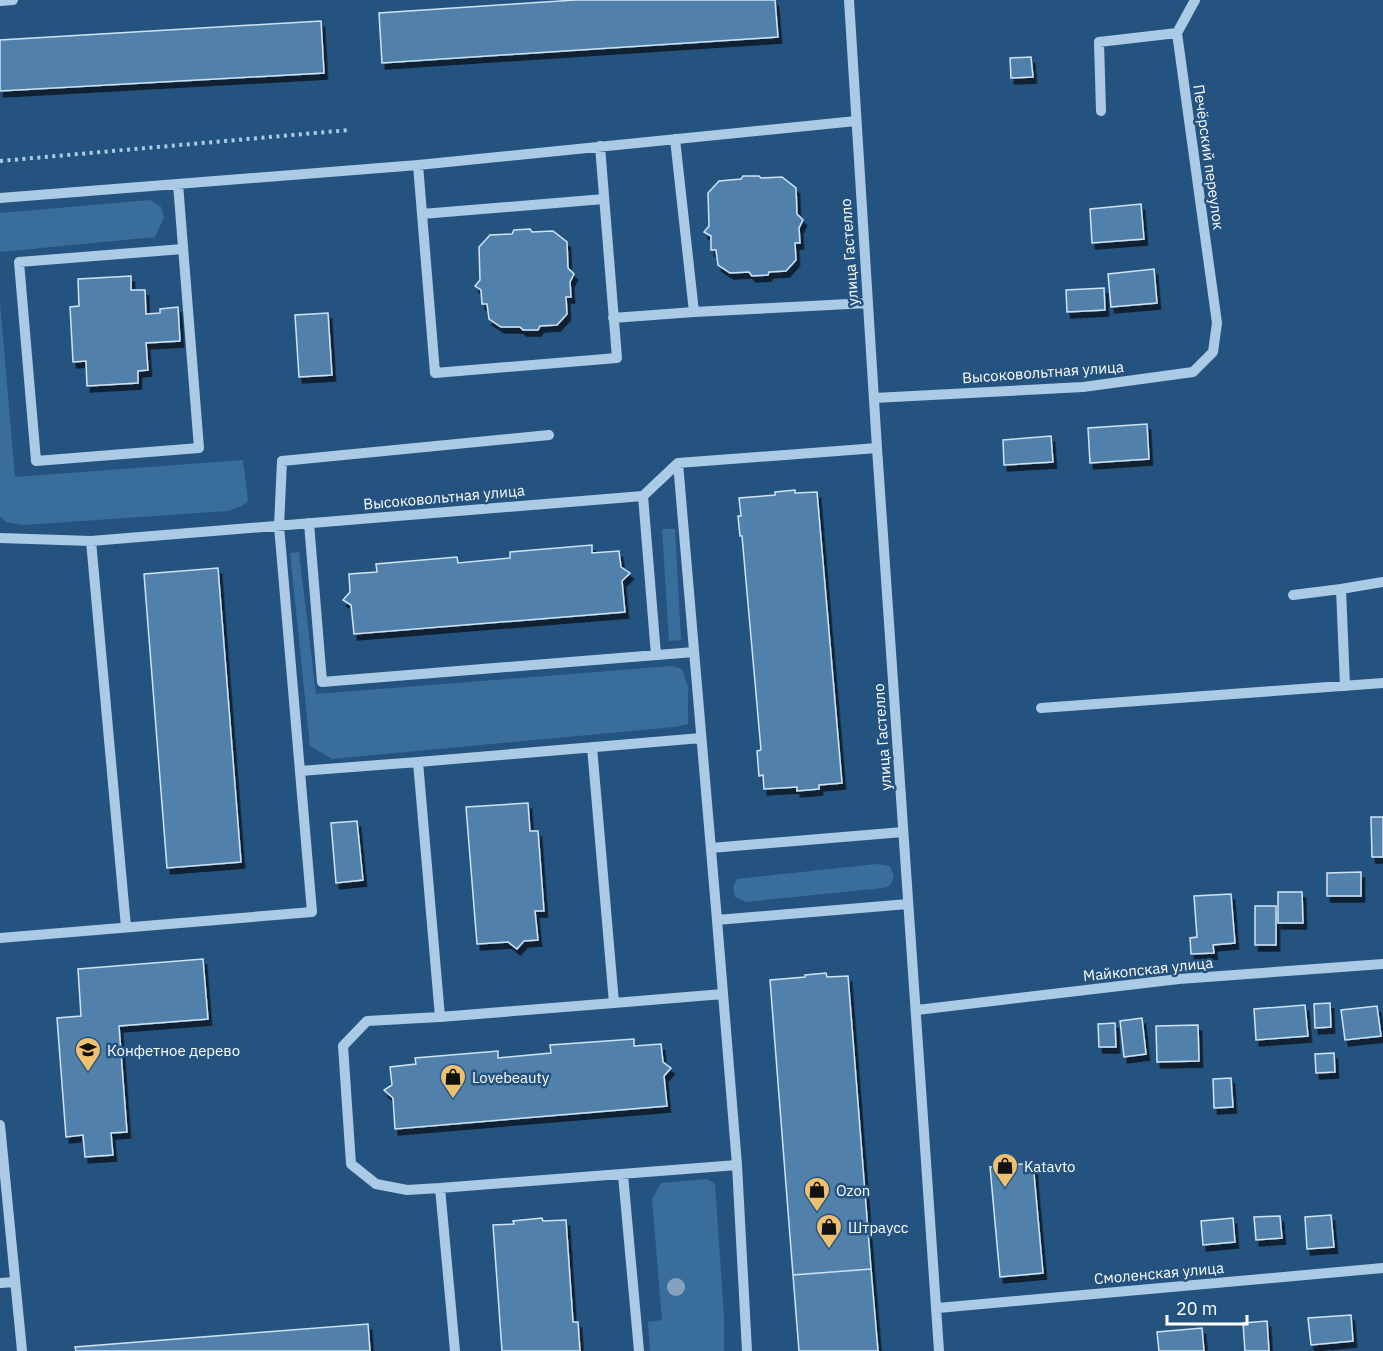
<svg xmlns="http://www.w3.org/2000/svg" width="1383" height="1351" viewBox="0 0 1383 1351" font-family="'IBM Plex Sans',sans-serif">
<style>
.green{fill:#396e9c}
.building{fill:#5180aa;stroke:#cee3f5;stroke-width:1.5;filter:url(#shadow)}
.lines{fill:none;stroke-linecap:round;stroke-linejoin:round}
.path{stroke:#abcae6;stroke-width:4;stroke-dasharray:3 4.5;stroke-linecap:butt}
.minor{stroke:#abcae6;stroke-width:10}
.tree{fill:#82a2c0}
.labels{text-anchor:middle;dominant-baseline:central;stroke-width:5;stroke-linejoin:round;paint-order:stroke}
.street-label{font-size:15px;fill:#fff;stroke:#25537f}
.poi-label{font-size:15px;fill:#fff;stroke:#25537f;text-anchor:start}
</style>
<defs>
<filter id="shadow"><feDropShadow dx="3.5" dy="6" stdDeviation="0" flood-color="#0009"/></filter>
</defs>
<rect width="100%" height="100%" fill="#25537f"/>
<path class="green" d="M150,200L161,207L164,217L155,237L0,252V213Z
M0,303L15,477L243,460L248,501L242,506L227,511L24,525L6,522L0,516Z
M662,529H675L681,640L669,641Z
M299,552L316,694L672,666L682,669L688,687V724L674,727L332,759L310,746L290,553Z
M877,864L890,866L894,877L890,886L883,888L746,902L735,897L733,887L737,879Z
M707,1179L715,1184L724,1316V1351H650L648,1322L662,1320L652,1199L661,1183Z"/>
<path class="building" d="M575,0H775L778,37L382,63L379,13Z
M321,21L324,73L0,91V40Z
M1031,57L1033,77L1011,78L1010,58Z
M743,176H759L761,178L782,177L796,188L797,214L803,220L799,228L800,243H795L796,260L786,271L769,272L768,275L752,276L749,272L730,273L718,265L716,250H711V236L704,232L709,226L708,193L719,181L741,179Z
M1141,204L1144,239L1092,243L1090,209Z
M530,229L532,232L553,231L567,242L568,268L574,274L570,282L571,297H566L567,314L557,325L540,326L538,330H523L520,327H501L489,319L487,304H482L481,290L475,286L480,280L479,247L490,235L512,234L514,230Z
M1154,269L1157,303L1111,307L1108,274Z
M131,276V290H145L146,314L160,313V309L178,307L180,341L146,343L148,370L138,371V383L87,386L86,361L73,362L70,307L79,306L78,279Z
M1104,288L1105,310L1067,312L1066,290Z
M328,313L332,375L299,377L295,315Z
M1147,424L1149,459L1090,463L1088,428Z
M1051,436L1053,462L1004,465L1003,440Z
M795,490V493L817,492L842,783L819,785V789L797,791V787L764,789L763,775L759,776L757,751L761,750L742,536H740L738,516H741L739,498L775,495V492Z
M592,545V553L619,551L621,567L630,573L622,581L625,612L354,634L351,605L343,600L350,592L349,574L377,572L376,564L457,557L458,563L510,558V552Z
M218,568L241,862L167,868L144,574Z
M528,803L530,831H538L544,911H535L538,940L524,941L517,949L508,942L477,944L466,807Z
M1371,817H1383V857H1372Z
M357,821L363,880L336,883L331,823Z
M1361,872V896H1327V873Z
M1278,892H1302L1303,923H1278Z
M1231,894L1235,943L1213,945L1214,953L1191,954L1190,938L1197,937L1194,896Z
M1255,906H1276V945H1255Z
M203,959L208,1019L119,1026L127,1132L111,1133L113,1155L85,1157L83,1135L66,1137L57,1018L81,1016L78,969Z
M826,973L827,977L848,976L871,1269L793,1275L770,980L805,977V975Z
M1330,1003L1331,1027L1315,1028L1314,1004Z
M1305,1005L1308,1036L1256,1040L1254,1009Z
M1377,1006L1381,1036L1345,1040L1341,1010Z
M1142,1018L1146,1054L1124,1057L1120,1021Z
M1115,1023L1116,1047H1099L1098,1024Z
M1198,1025L1199,1061L1157,1062L1156,1026Z
M634,1039V1046L661,1044L663,1062L671,1068L664,1076L667,1106L395,1129L393,1098L384,1090L392,1085L390,1067L416,1064L415,1058L498,1051V1058L551,1053L550,1045Z
M1334,1053L1335,1072L1316,1073L1315,1054Z
M1231,1078L1233,1107L1214,1108L1213,1079Z
M1033,1163L1043,1273L1000,1277L990,1167Z
M1331,1215L1334,1247L1307,1249L1305,1217Z
M1280,1216L1282,1238L1256,1240L1254,1217Z
M542,1218L543,1221L566,1220L573,1322H578L580,1351H502L493,1225L514,1224L513,1221Z
M1233,1218L1235,1242L1203,1245L1201,1221Z
M871,1269L878,1351H799L793,1275Z
M1351,1315L1353,1341L1311,1345L1308,1318Z
M1267,1321L1269,1351H1245L1243,1323Z
M368,1324L370,1351H76L75,1347Z
M1202,1328L1204,1351H1159L1157,1332Z"/>
<g class="lines">
<path class="path" d="M0,161L349,130"/>
<path class="minor" d="M849,0L877,448L939,1351
M0,1L13,0
M1101,111L1099,42L1177,33
M675,139L694,312L868,303
M418,165L435,373L617,358L600,146
M178,184L199,448L36,461L19,262L183,249
M0,198L418,165L856,121
M422,214L604,199
M613,318L694,312
M874,398L1083,387L1193,372L1213,352L1217,323L1177,33L1195,0
M678,463L717,920
M643,496L656,655
M309,523L322,682L694,652
M0,538L91,541L643,496L678,463L877,448
M91,541L126,927
M1293,595L1341,589
M1345,686L1341,589L1383,582
M1041,708L1383,683
M418,762L701,738
M300,771L418,762L440,1017
M711,848L903,832
M0,938L312,912L279,526L282,461L549,435
M614,1003L723,994
M917,1010L1179,979L1383,964
M0,1125L22,1351
M737,1165L717,920L908,904
M623,1175L639,1351
M440,1188L407,1190L376,1184L351,1164L343,1046L367,1021L440,1017L614,1003L592,747
M0,1283L15,1282
M938,1308L1383,1268
M455,1351L440,1188L737,1165L747,1351"/>
</g>
<circle class="tree" cx="676" cy="1287" r="9"/>
<defs>
<symbol id="school-pin" viewBox="-11 -11 22 30"><path d="M0 17L-7.5 6A9.5 9.5 0 1 1 7.5 6Z" fill="#efc06f" stroke="#25537f"/><path d="M0-5L7-2L0 1L-7-2ZM-4 1L0 2.5L4 1V4Q0 6-4 4Z" fill="#111"/></symbol>
<symbol id="shop-pin" viewBox="-11 -11 22 30"><path d="M0 17L-7.5 6A9.5 9.5 0 1 1 7.5 6Z" fill="#efc06f" stroke="#25537f"/><path d="M-5-2.5h2.3a2.7 3.5 0 0 1 5.4 0H5L5.5 6h-11ZM-1.5-2.5h3a1.5 2.3 0 0 0-3 0Z" fill="#111"/></symbol>
</defs>
<g fill-rule="evenodd">
<use href="#school-pin" x="73" y="1035" width="30" height="40"/>
<use href="#shop-pin" x="438" y="1062" width="30" height="40"/>
<use href="#shop-pin" x="990" y="1151" width="30" height="40"/>
<use href="#shop-pin" x="802" y="1175" width="30" height="40"/>
<use href="#shop-pin" x="814" y="1212" width="30" height="40"/>
</g>
<g class="labels">
<g class="street-label">
<text transform="translate(1209 157) rotate(82)">Печёрский переулок</text>
<text transform="translate(849 252) rotate(-94)">улица Гастелло</text>
<text transform="translate(1043 372) rotate(-4)">Высоковольтная улица</text>
<text transform="translate(444 497) rotate(-5)">Высоковольтная улица</text>
<text transform="translate(882 737) rotate(-94)">улица Гастелло</text>
<text transform="translate(1148 969) rotate(-6)">Майкопская улица</text>
<text transform="translate(1159 1273) rotate(-5)">Смоленская улица</text>
</g>
<g class="poi-label">
<text x="107" y="1050">Конфетное дерево</text>
<text x="472" y="1077">Lovebeauty</text>
<text x="1024" y="1166">Katavto</text>
<text x="836" y="1190">Ozon</text>
<text x="848" y="1227">Штраусс</text>
</g>
</g>
<path d="M1167 1315v9h80v-9" fill="none" stroke="#ffffff" stroke-width="3"/>
<text x="1176" y="1315" font-size="18" fill="#ffffff" stroke="#25537f" stroke-width="4.5" paint-order="stroke">20 m</text>
</svg>
